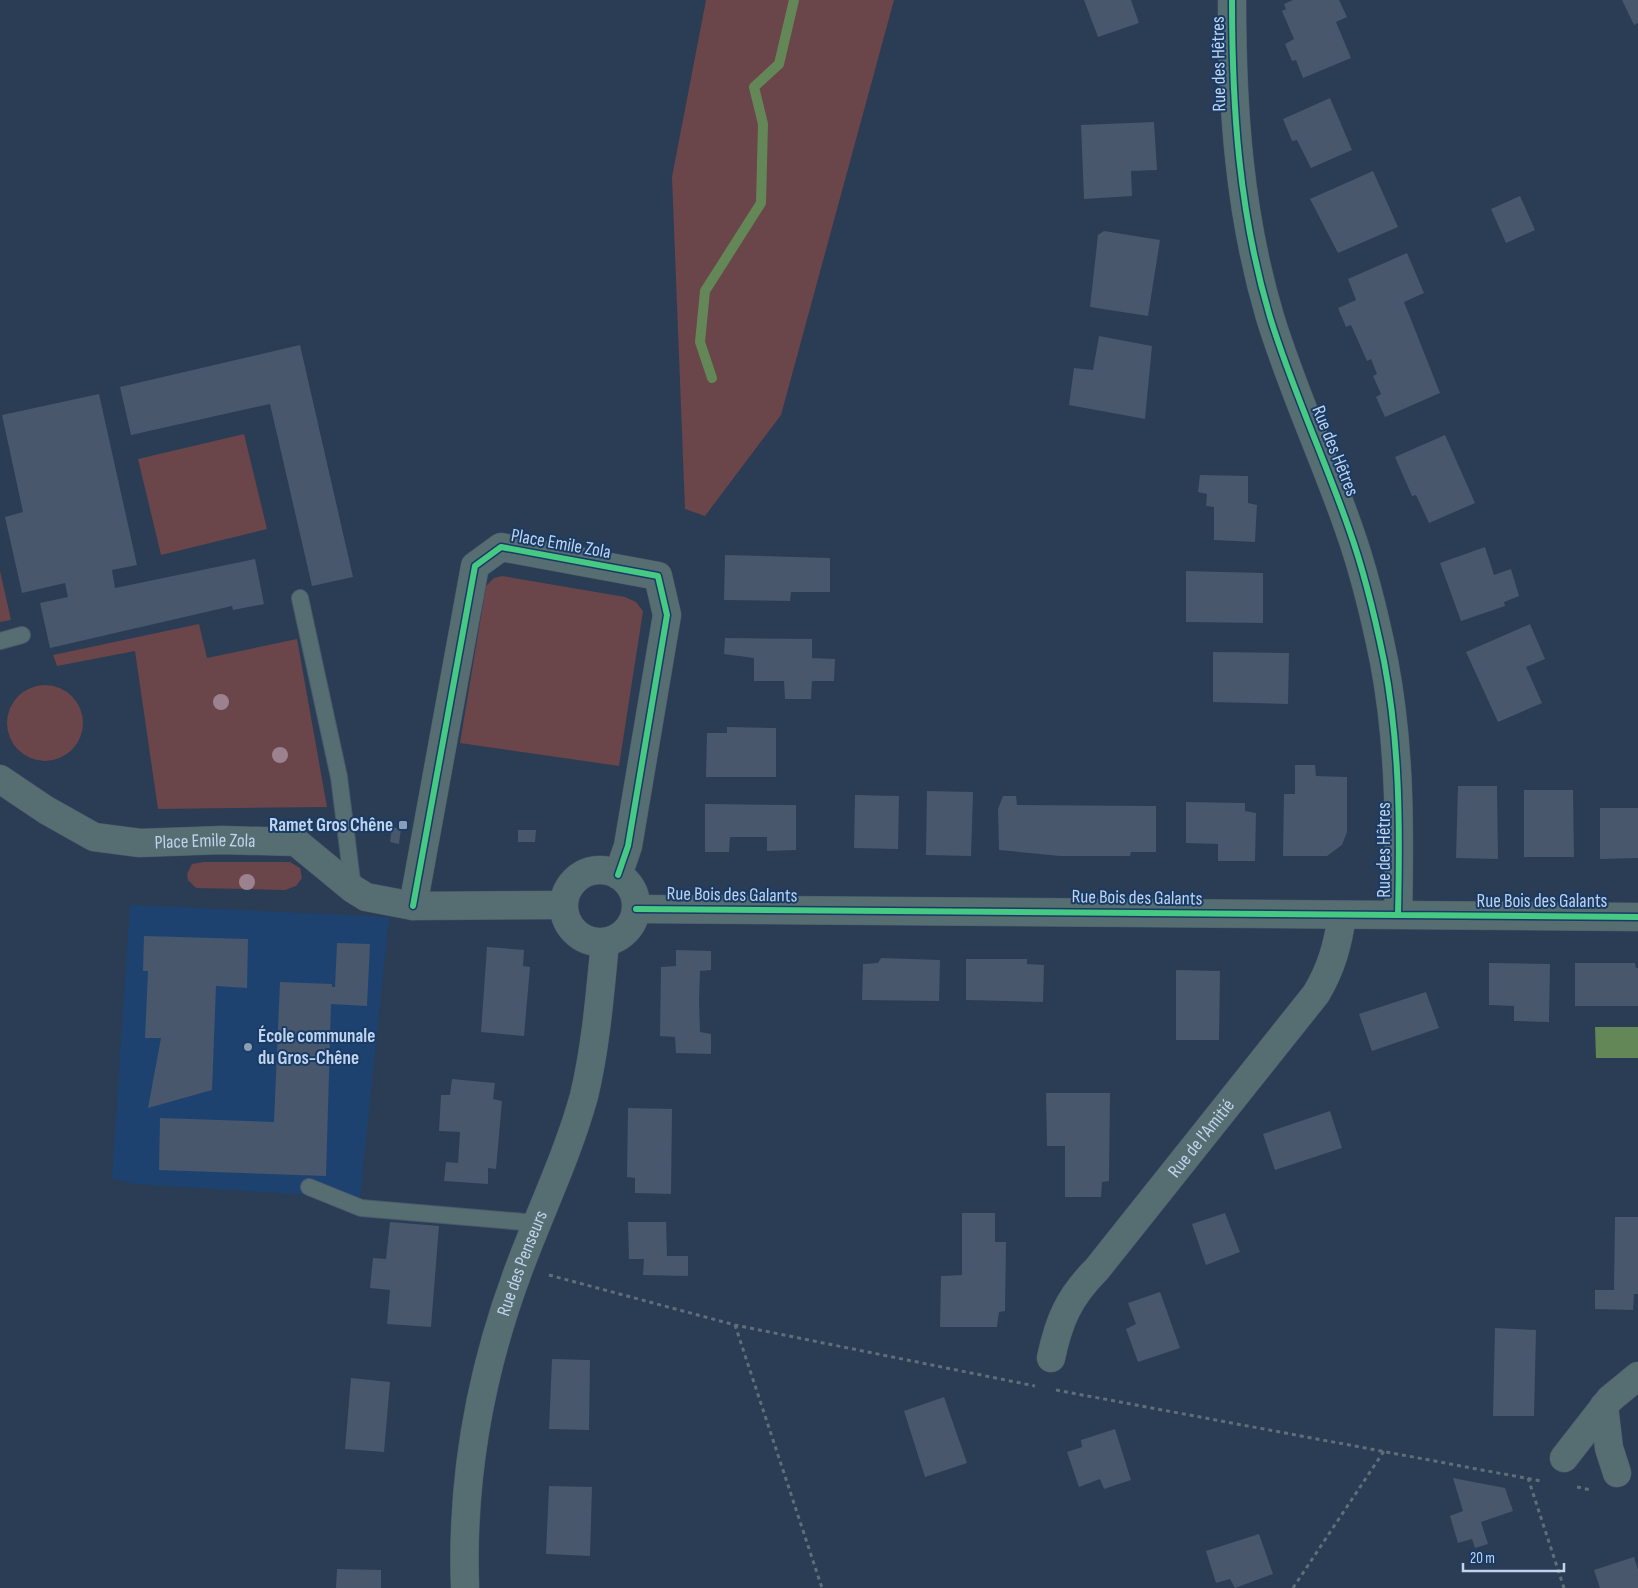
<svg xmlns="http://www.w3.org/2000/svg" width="1638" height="1588" viewBox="0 0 1638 1588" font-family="'Sofia Sans Condensed',sans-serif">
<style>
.built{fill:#1e4270}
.green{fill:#6a454a}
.water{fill:#648757}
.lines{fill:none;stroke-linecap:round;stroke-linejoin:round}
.stream{stroke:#648757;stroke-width:10}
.building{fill:#48576b}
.service-casing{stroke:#48596c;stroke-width:18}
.minor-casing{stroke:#48596c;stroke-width:29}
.path{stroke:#5d6f78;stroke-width:3;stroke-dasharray:4 4;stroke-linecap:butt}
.service{stroke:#566d71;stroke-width:16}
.minor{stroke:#566d71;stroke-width:28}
.cycleway-casing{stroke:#193b65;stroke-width:9}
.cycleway{stroke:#46c982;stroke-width:6}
.tree{fill:#9c828e}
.poi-dot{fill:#8b9eb7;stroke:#193b65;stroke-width:2}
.labels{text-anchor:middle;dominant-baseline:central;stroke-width:4;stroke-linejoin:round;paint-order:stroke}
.street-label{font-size:19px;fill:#bfd3ed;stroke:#193b65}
.poi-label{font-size:19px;font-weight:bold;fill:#bfd3ed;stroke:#193b65;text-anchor:end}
</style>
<rect width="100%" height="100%" fill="#2a3d54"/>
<path class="built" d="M130,905L389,917L360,1198L134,1184L112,1178Z"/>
<path class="green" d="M706,0H894L781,415L705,516L685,509L672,177Z
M244,434L267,529L161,555L138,459Z
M0,571L11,620L0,622Z
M502,576L625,597L636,602L643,611L619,766L460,743L486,586L494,578Z
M199,624L207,658L297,639L327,807L158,809L135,651L57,666L53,655Z
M7 723a38 38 0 1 1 76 0a38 38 0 1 1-76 0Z
M204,862H290L300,868L302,878L296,886L285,890L196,888L188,880L187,874L192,864Z"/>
<path class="water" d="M1595,1027H1638V1058H1596Z"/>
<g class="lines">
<path class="stream" d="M712,378L700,342L705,291L761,203L763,124L754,87L779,64L794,0"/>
</g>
<path class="building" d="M1084,0H1131L1139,23L1098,37Z
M1293,0H1339L1347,17L1336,22L1351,58L1303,78L1296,60L1292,61L1285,44L1294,39L1282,11L1286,9L1284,4Z
M1622,0H1638V23L1634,25Z
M1330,98L1352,150L1311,168L1297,140L1292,141L1283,119Z
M1154,122L1157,170L1131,171L1132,196L1084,199L1081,125Z
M1373,171L1398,227L1338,253L1310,199Z
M1520,196L1535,230L1506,243L1491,209Z
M1104,231L1160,240L1148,316L1090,307L1098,235Z
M1407,253L1424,293L1404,302L1440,393L1385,417L1376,397L1381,394L1373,376L1377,374L1371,359L1367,361L1351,325L1346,327L1338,308L1356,300L1348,279Z
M1099,336L1152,346L1145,419L1069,405L1074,368L1093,370Z
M300,345L353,577L312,586L270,404L131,435L120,387Z
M99,394L137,565L112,570L115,588L255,559L264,604L233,610L232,606L50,648L40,603L68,597L65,583L22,593L5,517L23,512L2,415Z
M1445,435L1475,503L1429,523L1416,495L1412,496L1395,457Z
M1200,475L1248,476V503L1257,505L1255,542L1214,540V507L1206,506L1207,494L1198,492Z
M1485,547L1494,575L1511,569L1519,596L1504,602L1505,606L1461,621L1440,563Z
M725,555L830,558V592H791L790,601L724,600Z
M1186,571L1263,573V623L1186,622Z
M1530,624L1545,659L1526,667L1542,703L1498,722L1466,652Z
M725,638L812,639V658L835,659L834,681H812L811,699H785L784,681H754V658L724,654Z
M1213,652L1289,653L1288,704L1213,702Z
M727,727L776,728V777H706L707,733H727Z
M1295,765H1315L1316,776L1347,777V832L1342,845L1327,856H1283L1284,794H1295Z
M1458,786H1497L1498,859L1456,858Z
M1524,790H1573L1574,857H1524Z
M927,791L973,792L971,856L926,855Z
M855,795L899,796L898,849L854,848Z
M1003,796H1016L1017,805L1156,806V852H1131L1130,856H1060L999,850L998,809Z
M1186,802L1245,803V811L1256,813L1255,861H1218V844L1186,843Z
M705,804L796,805V850L767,851V837H730L729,852H705Z
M1600,808H1638V858L1600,859Z
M392,827L401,829L399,844L390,842Z
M518,830H536L535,842H518Z
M144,936L248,939L247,988L216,986L212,1090L148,1108L161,1038H145L148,971H143Z
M337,943L370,944L367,1006L331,1004L326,1176L159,1170L160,1118L274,1122L280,982L332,984V987H335Z
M487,947L524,950L523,966L530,967L524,1036L481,1032Z
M676,950L711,951V970L700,971L699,1002L700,1032L711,1034V1054L676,1053L675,1037L660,1036L661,967L676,966Z
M881,958L940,960L939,1001L862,1000L863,964L878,963Z
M966,959H1027V964L1044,965L1043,1002L966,1000Z
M1489,963L1550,964L1549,1022L1514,1021V1006L1489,1005Z
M1575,963H1635L1636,968H1638V1006H1575Z
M1176,970L1220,971L1219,1040H1176Z
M1426,992L1439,1028L1372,1051L1359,1014Z
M452,1079L495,1083L493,1099L502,1101L496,1169L488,1168V1184L444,1181L446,1162L458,1163L460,1132L439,1131L441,1095H450Z
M1046,1093H1110L1109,1181L1102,1182L1101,1197H1065V1146H1047Z
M628,1108L672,1109L671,1194L635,1193V1178L627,1177Z
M1330,1111L1342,1148L1275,1170L1263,1134Z
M962,1213H995V1242H1006L1005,1311L999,1312L997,1327H940L941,1276L962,1275Z
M1225,1213L1240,1252L1206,1265L1192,1224Z
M1615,1217H1638V1294H1634L1633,1310L1595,1309V1290H1614Z
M390,1222L439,1226L431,1327L387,1324L390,1290L370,1288L373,1258L386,1259Z
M628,1222H666L667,1256H688V1276L643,1275L644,1259H629Z
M1160,1292L1180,1348L1138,1362L1126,1329L1136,1324L1128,1303Z
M1495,1328L1536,1330L1534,1416H1493Z
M552,1359L590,1360L589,1430L549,1429Z
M351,1378L390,1382L384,1452L345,1449Z
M944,1397L967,1463L925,1477L904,1411Z
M1115,1429L1131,1480L1104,1489L1100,1479L1079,1487L1067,1452L1082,1447L1081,1440Z
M1453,1478L1505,1488L1513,1511L1481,1522L1488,1544L1475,1548L1472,1539L1458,1543L1450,1516L1463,1511Z
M549,1486L592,1487L590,1556L546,1554Z
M1259,1534L1273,1574L1235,1588L1230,1579L1216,1583L1206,1551Z
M1634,1557L1638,1570V1588H1600L1594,1570Z
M337,1569L381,1570V1588H336Z"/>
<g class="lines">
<defs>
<path id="service" d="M300,598L339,777L353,889
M0,641L22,635
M309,1187L361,1208L536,1223"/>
<g id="minor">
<path d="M1232,0C1232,108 1239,213 1270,317C1292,389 1324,457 1349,529C1364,571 1375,617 1384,661C1400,745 1400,828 1398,914"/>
<path id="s1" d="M0,779L46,810L94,837L140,843L222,840L296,842L353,889L366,897L413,906L563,905"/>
<circle cx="600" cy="906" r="36"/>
<path d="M413,906L475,566L501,547L658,576L667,615L628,846L618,875"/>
<path d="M636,909L1638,917"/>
<path id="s2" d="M1051,1358C1059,1320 1069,1297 1097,1269L1316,994C1331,969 1338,945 1342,915"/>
<path d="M1604,1406L1609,1448L1617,1473"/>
<path d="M1564,1458L1610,1399L1638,1376"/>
<path id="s3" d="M465,1588C461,1478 481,1369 520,1266C541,1210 568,1154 584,1096C596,1046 600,993 605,942"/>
</g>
</defs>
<use href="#service" class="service-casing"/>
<use href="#minor" class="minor-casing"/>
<path class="path" d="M549,1275L735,1325L1035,1386
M735,1325L822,1588
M1056,1390L1541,1481
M1528,1478L1564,1588
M1577,1487L1591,1490
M1293,1588L1384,1451"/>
<use href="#service" class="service"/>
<use href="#minor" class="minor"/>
<defs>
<path id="cycleway" d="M1232,0C1232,108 1239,213 1270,317C1292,389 1324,457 1349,529C1364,571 1375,617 1384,661C1400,745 1400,828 1398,914
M413,906L475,566L501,547L658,576L667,615L628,846L618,875
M636,909L1638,917"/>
</defs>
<use href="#cycleway" class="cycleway-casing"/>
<use href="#cycleway" class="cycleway"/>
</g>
<g class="tree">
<circle cx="221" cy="702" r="8"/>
<circle cx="280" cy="755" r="8"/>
<circle cx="247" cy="882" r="8"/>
</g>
<g class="poi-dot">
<rect x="398" y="820" width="10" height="10" rx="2.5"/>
<circle cx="248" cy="1047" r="5"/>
</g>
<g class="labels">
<g class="street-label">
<text transform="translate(1219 64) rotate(-91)">Rue des Hêtres</text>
<text transform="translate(1335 451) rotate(68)">Rue des Hêtres</text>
<text transform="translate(561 544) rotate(10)">Place Emile Zola</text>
<text stroke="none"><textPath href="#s1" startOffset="222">Place Emile Zola</textPath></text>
<text transform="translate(1384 850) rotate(-90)">Rue des Hêtres</text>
<text transform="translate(732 895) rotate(1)">Rue Bois des Galants</text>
<text transform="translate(1137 898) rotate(1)">Rue Bois des Galants</text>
<text x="1542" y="901">Rue Bois des Galants</text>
<text stroke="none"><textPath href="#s2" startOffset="269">Rue de l'Amitié</textPath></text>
<text stroke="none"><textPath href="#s3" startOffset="332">Rue des Penseurs</textPath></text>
</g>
<g class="poi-label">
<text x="393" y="825">Ramet Gros Chêne</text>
<text x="258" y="1036" text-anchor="start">École communale<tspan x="258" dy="22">du Gros-Chêne</tspan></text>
</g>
</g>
<path d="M1463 1563v8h101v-8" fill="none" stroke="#bfd3ed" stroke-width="2.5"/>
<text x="1470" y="1563" font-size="15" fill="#bfd3ed" stroke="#193b65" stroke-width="4" paint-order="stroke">20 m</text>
</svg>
